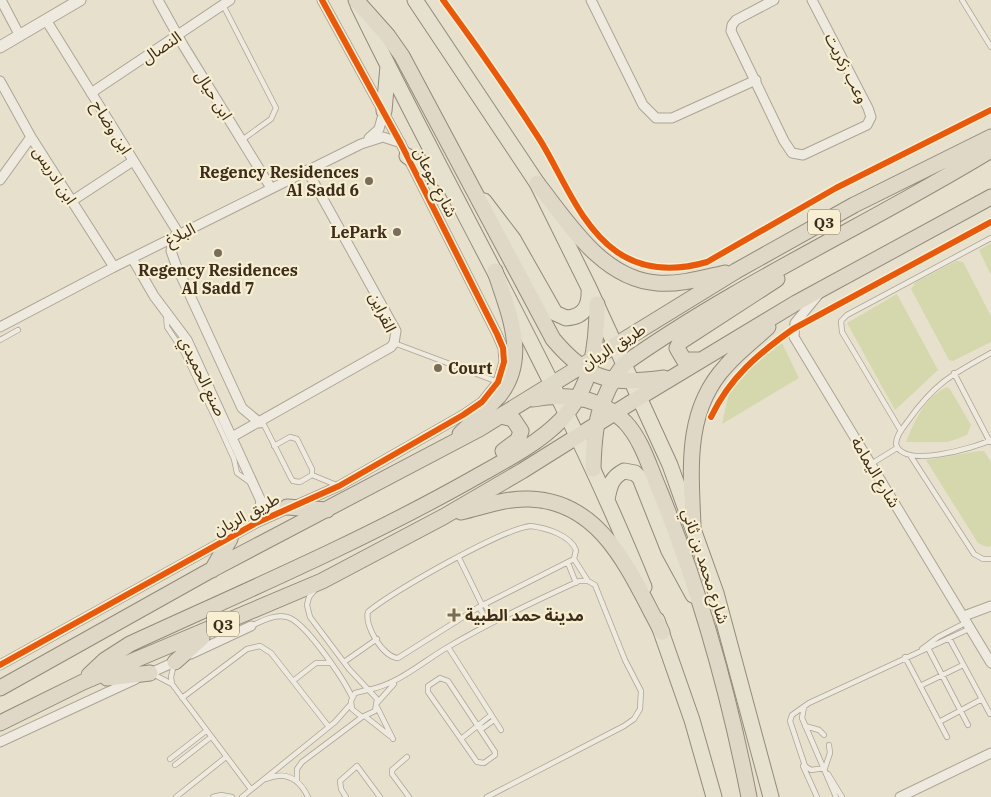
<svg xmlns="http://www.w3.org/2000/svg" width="991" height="797" viewBox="0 0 991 797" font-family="'IBM Plex Serif','Noto Sans Arabic',serif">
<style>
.green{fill:#d5d8ad}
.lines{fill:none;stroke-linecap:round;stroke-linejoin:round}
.service-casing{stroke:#aca496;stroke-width:6}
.minor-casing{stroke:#aca496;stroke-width:11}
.tertiary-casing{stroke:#aca496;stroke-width:13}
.primary-casing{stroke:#928a7c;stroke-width:17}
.trunk-casing{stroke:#928a7c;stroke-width:17}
.service{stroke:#efeadf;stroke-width:4.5}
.minor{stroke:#efeadf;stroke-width:9}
.tertiary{stroke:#efeadf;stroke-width:11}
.primary{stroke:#e6e0cf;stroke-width:15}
.trunk{stroke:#e0d8c6;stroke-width:15}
.cycleway-casing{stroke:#f8efd2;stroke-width:9}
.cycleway{stroke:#e8590c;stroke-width:6}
.poi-dot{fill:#786c5a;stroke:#f8efd2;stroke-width:2}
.labels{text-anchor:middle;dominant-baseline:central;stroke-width:4.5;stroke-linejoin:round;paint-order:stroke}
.shield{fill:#f8efd2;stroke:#746753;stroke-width:1}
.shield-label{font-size:15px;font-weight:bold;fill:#3c2d1d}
.street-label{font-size:16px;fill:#3c2d1d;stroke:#f8efd2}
.poi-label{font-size:16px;font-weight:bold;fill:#3c2d1d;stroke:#f8efd2;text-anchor:end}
</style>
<rect width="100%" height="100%" fill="#e7e0cc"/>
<path class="green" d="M991,243V275L979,250Z
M956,261L963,262L991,316V342L953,361L949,360L911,289L916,282Z
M897,294L938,370L895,410L847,323Z
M782,343L799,378L722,424L729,393L754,364Z
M947,387L950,389L971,425L967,435L948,442H906C915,420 925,397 947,387Z
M979,451H984L991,462V546L987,547L978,543L926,460Z"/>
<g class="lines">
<defs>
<path id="service" d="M962,0L991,47
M223,5L276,108L271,119L242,140
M166,314L167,327L183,351L218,424L234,459L237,473L251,483
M0,340L18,330
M394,343L498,382
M991,353C951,375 935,383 908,421C903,428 896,435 896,444C903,469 974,448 991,440
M954,373L990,442
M262,421L291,478L293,481L300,482L312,475V469L297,439L290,437L274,446
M901,431L842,332L841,321L847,315L991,238
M910,455L974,554L983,559H991
M871,464L897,448
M312,475L339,486
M531,526C546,528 570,535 576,550L574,559L479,607L398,658C383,657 364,626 368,612C391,592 504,528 531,526Z
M459,558L482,605
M574,559L588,581
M568,563L576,583
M314,591L309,597L307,605L310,617L349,669L377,699L375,711L362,717L352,709L351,701L355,693L367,690
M484,604L496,620
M479,607L489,624
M251,626C262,621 274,614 287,617C305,621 344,680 352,697
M949,638L990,714
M448,647L501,730
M928,648L968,725
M922,649L938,637L967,622
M905,657L947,737
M344,662L377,639
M151,673L172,684L250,788
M440,678L448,681L495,752V755L484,763L477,762L428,692V686Z
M293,681L316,663H330
M172,684L171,677L174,664
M920,686L963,665
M368,690C399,684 422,662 448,647C490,622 535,601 579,581H588L595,585L625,660L641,691L640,709L634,719L624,726L487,797
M182,698L247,649L260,646L271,653L329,727
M377,703L394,684
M377,707L393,739
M804,707L802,718L836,797
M366,717L390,736
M939,722L982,699
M805,726L819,730L824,735
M478,727L483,728L494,720
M461,739L491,715
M829,745L830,753L825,768L811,770L805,766L790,721L792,715L809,703L971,628
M407,757L392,770V774L409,797
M170,759L206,731
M175,765L211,737
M803,766L817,797
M828,774L842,797
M266,779C285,771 299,778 308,797
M297,781V769L302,762L362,717
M176,797L226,757
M213,797L221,795L232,797
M242,797L335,722L350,705
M346,797L341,789L340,781L357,766L380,797"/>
<path id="minor" d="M1,0L20,36
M158,0L183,45L271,188
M591,0L643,105L656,118H672L756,80
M774,0L736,20L732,25L731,31L784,141L792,153L803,155L867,125L871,117L868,108L812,0
M46,20L179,234
M0,81L31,137L114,267
M91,93L230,0
M369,138L379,129L384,111
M0,180L31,137
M72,201L133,161
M174,237L171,251L176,265L242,408L260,423
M132,258L154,296L187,340L261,501L256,523
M818,295L795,323L794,337L991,663
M0,327L114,267L361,144L383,137L401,143
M232,437L391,347L394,343L396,331L307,170
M261,501L280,510
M964,616L991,606
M191,654L251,626
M0,665L256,523L339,486L463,415L482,402L498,382L504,362L503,348L497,334L401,144L322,0
M148,674L179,660
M0,742L136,679
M900,797L991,753"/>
<path id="tertiary" d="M0,47L80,0"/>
<path id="primary" d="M415,0L537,183L589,288L670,465L716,593L771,797
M358,5C452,199 563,386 644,587
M384,111L388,66
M407,156L447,182
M484,201L513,239L555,313L566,318C585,317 590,305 589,288
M607,499C610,485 611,478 624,471L635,473L640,478L669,551L693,595
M657,620L692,720L714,797"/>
<path id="trunk" d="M356,0L388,36L402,56L553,339C588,381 612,385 664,378
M537,183C568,222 602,279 657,283C679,285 703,278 725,273
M700,360H684L677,348L680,342L777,279
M533,399C566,393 600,397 625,422C642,440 649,466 659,489C698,585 729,695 749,797
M501,416L513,419L521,431L518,440L503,451
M460,434C473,421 487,409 499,396C530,357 508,312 495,271
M593,469C594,426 598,399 624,364C740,282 870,224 991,150
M287,507L327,510
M461,512C483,507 506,498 529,499C604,501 631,576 662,632
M693,526C691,470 684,411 726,366C738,352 754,340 768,327
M212,570L230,539
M175,662L202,638
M89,675L105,660L130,644C243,592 358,543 467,482C498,464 536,446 561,420C592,387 597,346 597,304
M107,678L150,673
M0,688L211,570L479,429L736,271L854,205L991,137
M0,723L83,682L322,581L443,517L522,471L640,397L796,303L991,197"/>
</defs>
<use href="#service" class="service-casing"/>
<use href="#minor" class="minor-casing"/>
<use href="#tertiary" class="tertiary-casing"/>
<use href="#primary" class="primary-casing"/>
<use href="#trunk" class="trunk-casing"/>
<use href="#service" class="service"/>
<use href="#minor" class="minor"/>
<use href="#tertiary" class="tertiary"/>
<use href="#primary" class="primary"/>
<use href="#trunk" class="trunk"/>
<defs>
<path id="cycleway" d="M443,0C477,46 509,92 540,140C563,177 580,226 617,252C645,271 676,271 707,262L836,188L991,110
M711,417C730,377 758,354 793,329L991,222
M0,665L256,523L339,486L463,415L482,402L498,382L504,362L503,348L497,334L401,144L322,0"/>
</defs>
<use href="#cycleway" class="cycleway-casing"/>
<use href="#cycleway" class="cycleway"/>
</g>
<g class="poi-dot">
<circle cx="369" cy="181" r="5"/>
<circle cx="397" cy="232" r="5"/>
<circle cx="218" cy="253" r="5"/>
<circle cx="438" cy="368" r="5"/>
<path d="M451.5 607.5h5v5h5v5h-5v5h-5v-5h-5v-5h5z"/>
</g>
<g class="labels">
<g class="shield">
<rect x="808" y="209.5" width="32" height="25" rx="4"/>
<rect x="207" y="611.5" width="32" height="25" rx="4"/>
</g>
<g class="shield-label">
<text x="824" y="222">Q3</text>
<text x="223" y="624">Q3</text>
</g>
<g class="street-label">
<text transform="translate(161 47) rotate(-34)">النصال</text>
<text transform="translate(847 68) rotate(63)">وعب زكريت</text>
<text transform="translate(214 95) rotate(58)">ابن حيال</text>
<text transform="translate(112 127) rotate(58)">ابن وضاح</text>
<text transform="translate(55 175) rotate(57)">ابن ادريس</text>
<text transform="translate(436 182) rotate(63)">شارع جوعان</text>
<text transform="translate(180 234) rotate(-27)">البلاغ</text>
<text transform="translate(383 312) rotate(64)">القراين</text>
<text transform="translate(613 346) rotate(-32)">طريق الريان</text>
<text transform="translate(203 376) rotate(64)">صنع الحميدي</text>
<text transform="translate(876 472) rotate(59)">شارع اليمامة</text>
<text transform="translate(246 514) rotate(-28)">طريق الريان</text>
<text transform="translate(706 566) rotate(72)">شارع محمد بن ثاني</text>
</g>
<g class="poi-label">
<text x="359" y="172">Regency Residences<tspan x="359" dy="18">Al Sadd 6</tspan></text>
<text x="387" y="232">LePark</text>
<text x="218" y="270" text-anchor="middle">Regency Residences<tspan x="218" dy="18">Al Sadd 7</tspan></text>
<text x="448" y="368" text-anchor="start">Court</text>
<text x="465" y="615" text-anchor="start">مدينة حمد الطبية</text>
</g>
</g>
</svg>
